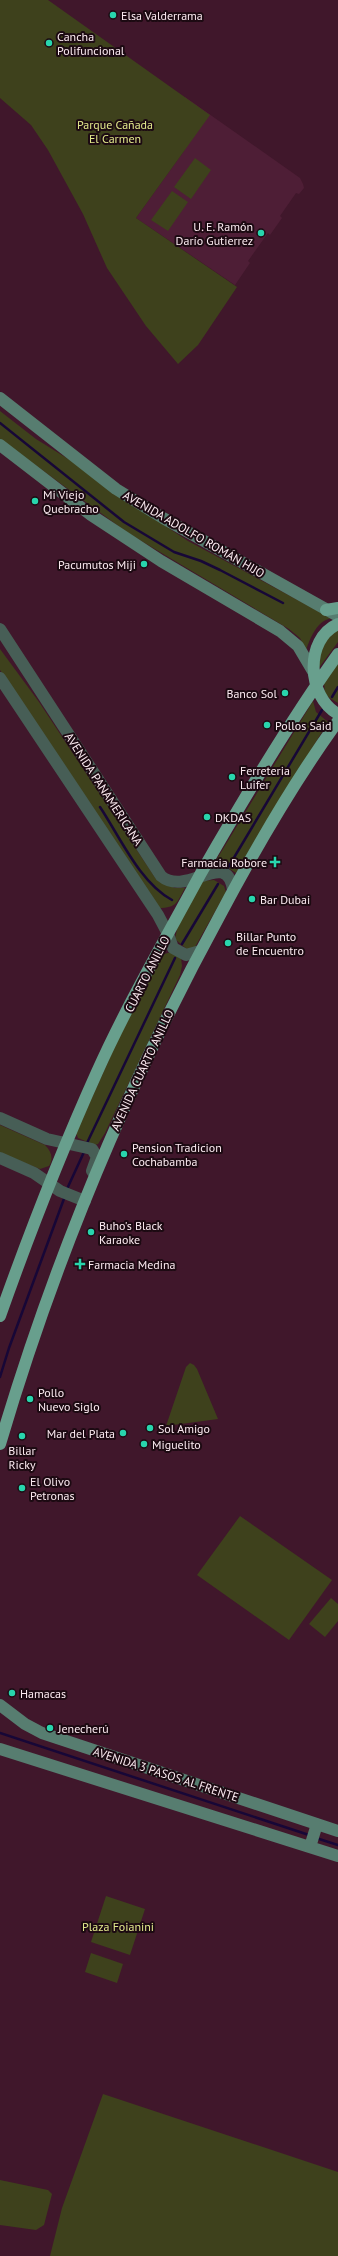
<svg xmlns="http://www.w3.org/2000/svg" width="338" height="2256" viewBox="0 0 338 2256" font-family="'PT Sans',sans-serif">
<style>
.built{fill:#4e1e36}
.green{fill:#3e411c}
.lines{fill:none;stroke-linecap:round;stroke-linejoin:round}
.stream{stroke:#170737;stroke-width:2.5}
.tertiary{stroke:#475e56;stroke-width:12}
.secondary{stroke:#577d70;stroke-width:12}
.trunk{stroke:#689f8d;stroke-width:12}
.poi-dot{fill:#28d5ad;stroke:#1c0a12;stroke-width:1.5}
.labels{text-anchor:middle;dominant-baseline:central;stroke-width:4;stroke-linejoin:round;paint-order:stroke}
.poi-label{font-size:12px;fill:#fcebf1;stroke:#1c0a12;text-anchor:start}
.park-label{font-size:12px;fill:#e2e98c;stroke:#1c0a12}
.street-label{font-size:12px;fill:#fcebf1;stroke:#1c0a12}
</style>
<rect width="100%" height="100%" fill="#40172b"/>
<path class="built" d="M185,97L300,178L303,184L304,188L299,194L296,193L280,216L282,218L270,235L268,233L248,261L250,263L235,285L136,218L184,151Z"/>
<path class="green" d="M0,0H48L210,115L136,218L237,287L198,345L178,364L146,326L107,268L83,214L48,150L31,125L0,98Z
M195,158L211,170L191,199L174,187Z
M172,191L188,202L168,231L151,220Z
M0,411L36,439L81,467L120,496L188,541L331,618C316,622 311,637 306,650L300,638L289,629L128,533L0,439Z
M338,629V642L318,669L322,643Z
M0,649L39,702L156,879L175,888H185C177,902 177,908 159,908L151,900L0,670Z
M338,662V703L325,695L324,682Z
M313,701L316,712L328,722L236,873L228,868L212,867Z
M214,880L224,886L226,892L195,947L188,950L175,939L178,924L203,881Z
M171,952L181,958L182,966L180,975L105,1133L98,1144L95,1145L78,1138L76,1133L116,1044L161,955Z
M0,1125L45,1145C51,1151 54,1158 49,1166L40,1169L0,1153Z
M190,1363L194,1365L197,1369L218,1419L166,1426L186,1367Z
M240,1516L332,1580L289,1640L197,1575Z
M331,1598L338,1604V1621L325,1637L309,1624Z
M106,1896L145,1909L130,1955L91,1942Z
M91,1953L123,1964L117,1983L85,1972Z
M103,2094L338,2172V2256H50L62,2208Z
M0,2180L48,2190L52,2194L44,2225L36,2230L0,2225Z"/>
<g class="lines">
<path class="stream" d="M0,423L124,522L174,552L201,561L220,570L283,603
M332,697L338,687
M100,807C120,837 140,883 172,900
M226,871L322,710
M182,944L218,884
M87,1143L175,958
M67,1189L84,1152
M0,1377L9,1348L65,1196
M0,1733L309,1835
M316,1838L338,1845"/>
<path class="tertiary" d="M0,629L161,876C187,898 227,847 233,890
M0,678L158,915L168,934L173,948L186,955L200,951
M0,1118L47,1139L92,1149L97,1157L92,1171
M0,1158L34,1173L60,1191L85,1201"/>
<path class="secondary" d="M0,398L116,489L163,518L338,616
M0,445L91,515L161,561L280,631L298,646L314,673
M0,1705L25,1724L42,1733L338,1831
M0,1749L338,1856
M310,1847L317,1824"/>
<path class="trunk" d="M326,610L338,608
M338,624C304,639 307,697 338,714
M0,1316C29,1234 61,1152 97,1072C127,1005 166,938 201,873C244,798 288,724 338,654
M0,1444C54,1261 128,1084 219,917C255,849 293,783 338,721"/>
</g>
<g class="poi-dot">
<circle cx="113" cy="15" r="4"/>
<circle cx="49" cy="43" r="4"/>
<circle cx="261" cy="233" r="4"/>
<circle cx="35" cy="501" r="4"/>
<circle cx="144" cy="564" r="4"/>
<circle cx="285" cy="693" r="4"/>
<circle cx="267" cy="725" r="4"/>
<circle cx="232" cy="777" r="4"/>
<circle cx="207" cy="817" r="4"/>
<path d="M273 856h4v4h4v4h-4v4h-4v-4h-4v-4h4z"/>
<circle cx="252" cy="899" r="4"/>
<circle cx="228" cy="943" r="4"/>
<circle cx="124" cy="1154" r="4"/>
<circle cx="91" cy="1232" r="4"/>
<path d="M78 1258h4v4h4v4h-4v4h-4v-4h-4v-4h4z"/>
<circle cx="30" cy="1399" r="4"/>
<circle cx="150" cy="1428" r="4"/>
<circle cx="123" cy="1433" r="4"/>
<circle cx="22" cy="1436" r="4"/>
<circle cx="144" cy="1444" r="4"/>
<circle cx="22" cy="1488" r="4"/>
<circle cx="12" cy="1693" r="4"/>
<circle cx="50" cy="1728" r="4"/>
</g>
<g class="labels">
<g class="poi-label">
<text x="121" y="15">Elsa Valderrama</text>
<text x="57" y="36">Cancha<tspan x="57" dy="14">Polifuncional</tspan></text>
<text x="253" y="226" text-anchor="end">U. E. Ramón<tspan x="253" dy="14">Darío Gutierrez</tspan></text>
<text x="43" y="494">Mi Viejo<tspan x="43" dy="14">Quebracho</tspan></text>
<text x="136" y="564" text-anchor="end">Pacumutos Miji</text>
<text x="277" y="693" text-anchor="end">Banco Sol</text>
<text x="275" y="725">Pollos Said</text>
<text x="240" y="770">Ferreteria<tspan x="240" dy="14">Luifer</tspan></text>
<text x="215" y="817">DKDAS</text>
<text x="267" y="862" text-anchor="end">Farmacia Robore</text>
<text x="260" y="899">Bar Dubai</text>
<text x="236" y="936">Billar Punto<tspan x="236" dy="14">de Encuentro</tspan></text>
<text x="132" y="1147">Pension Tradicion<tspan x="132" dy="14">Cochabamba</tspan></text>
<text x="99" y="1225">Buho's Black<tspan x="99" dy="14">Karaoke</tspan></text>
<text x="88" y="1264">Farmacia Medina</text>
<text x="38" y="1392">Pollo<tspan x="38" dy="14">Nuevo Siglo</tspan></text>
<text x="158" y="1428">Sol Amigo</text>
<text x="115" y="1433" text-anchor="end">Mar del Plata</text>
<text x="152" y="1444">Miguelito</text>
<text x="22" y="1450" text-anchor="middle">Billar<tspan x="22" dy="14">Ricky</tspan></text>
<text x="30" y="1481">El Olivo<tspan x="30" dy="14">Petronas</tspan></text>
<text x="20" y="1693">Hamacas</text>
<text x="58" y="1728">Jenecherú</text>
</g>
<g class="park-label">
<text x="115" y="124">Parque Cañada<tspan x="115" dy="14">El Carmen</tspan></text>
<text x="118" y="1926">Plaza Foianini</text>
</g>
<g class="street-label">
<text transform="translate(194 534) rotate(30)">AVENIDA ADOLFO ROMÁN HIJO</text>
<text transform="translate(104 789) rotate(57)">AVENIDA PANAMERICANA</text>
<text transform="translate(147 974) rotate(-63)">CUARTO ANILLO</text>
<text transform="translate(142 1070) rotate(-65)">AVENIDA CUARTO ANILLO</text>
<text transform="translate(166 1774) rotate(18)">AVENIDA 3 PASOS AL FRENTE</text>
</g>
</g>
</svg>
